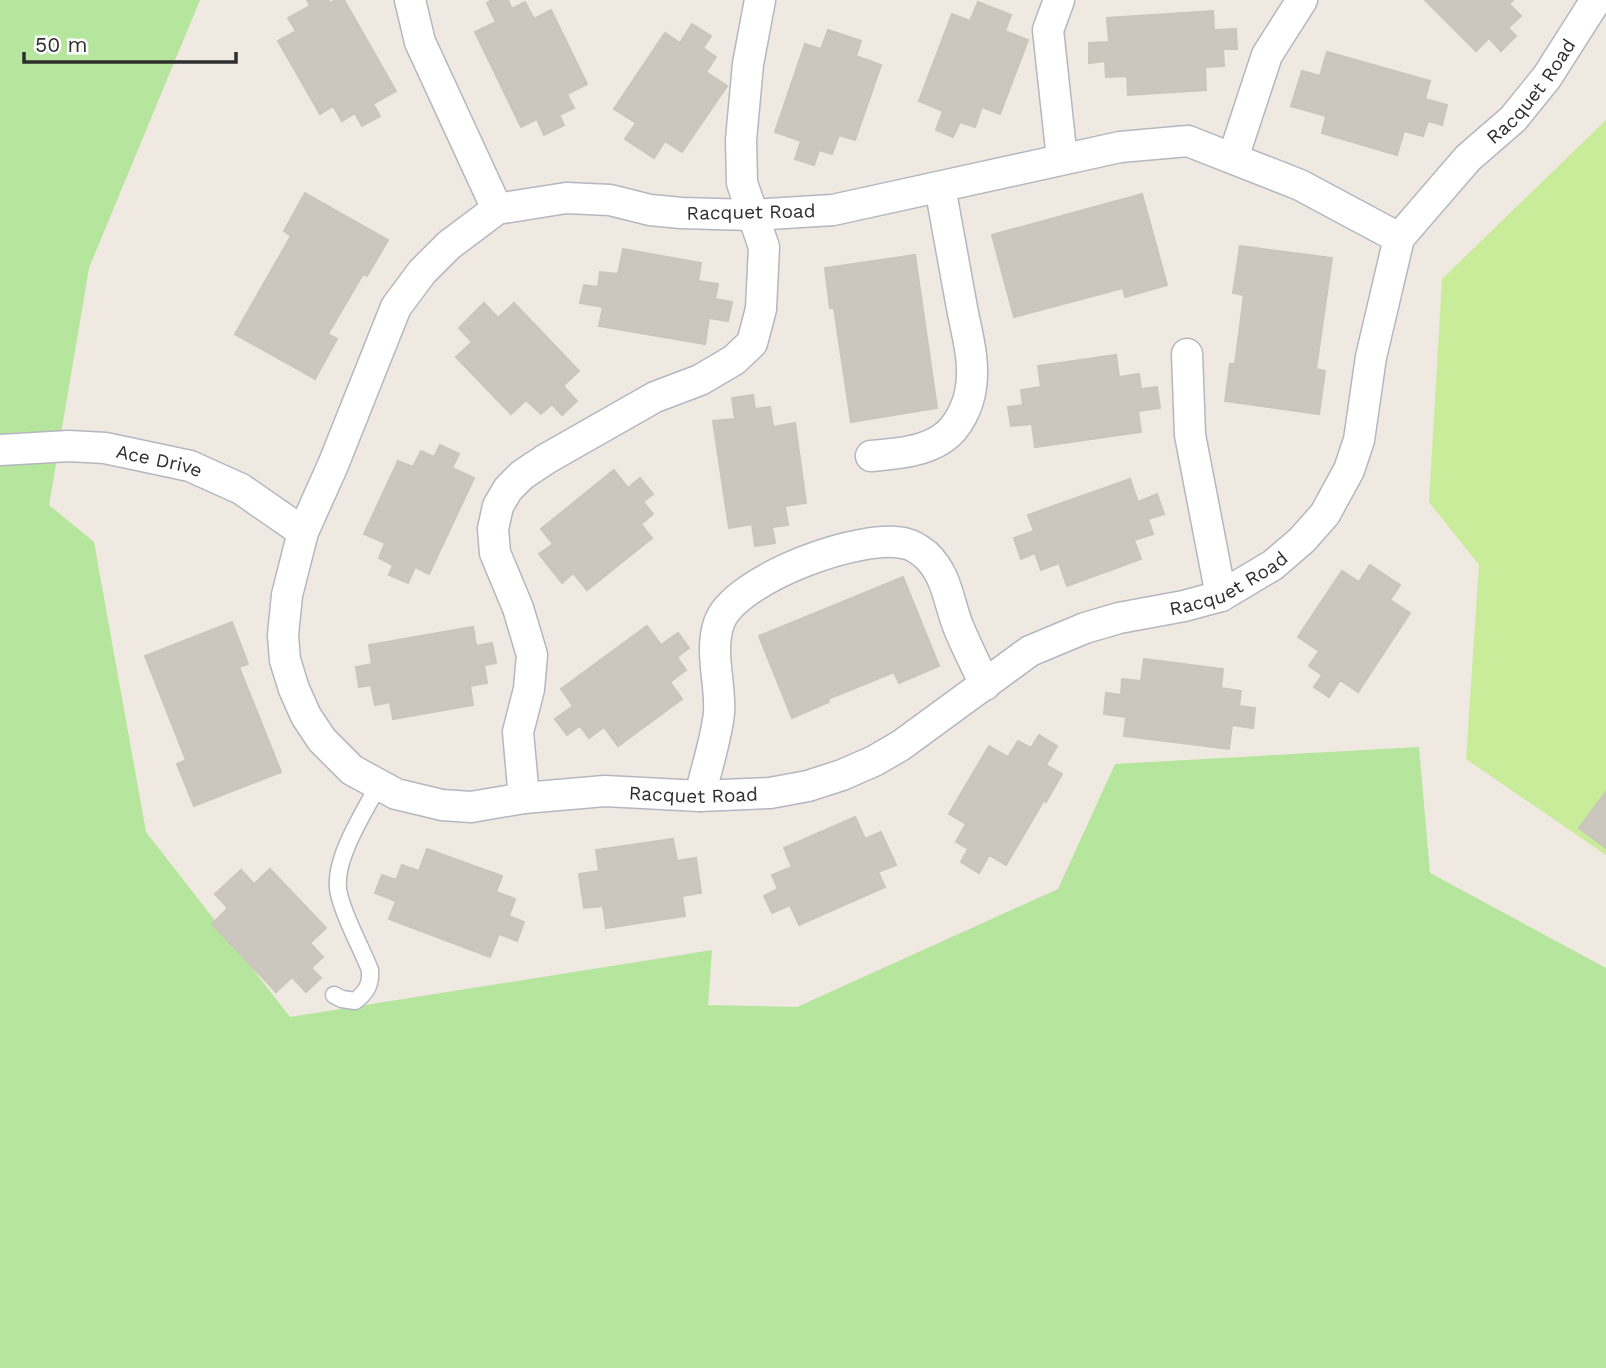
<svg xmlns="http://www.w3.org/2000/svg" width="1606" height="1368" viewBox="0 0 1606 1368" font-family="'Work Sans',sans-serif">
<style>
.green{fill:#b6e59e}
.pitch{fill:#c9ec9a}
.building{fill:#cbc7bf;stroke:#cbc5ba;stroke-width:2}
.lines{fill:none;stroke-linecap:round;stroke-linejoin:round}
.service-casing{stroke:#b4b7c1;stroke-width:19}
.minor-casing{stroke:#b4b7c1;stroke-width:33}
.service{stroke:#fff;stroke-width:16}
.minor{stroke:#fff;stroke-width:30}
.labels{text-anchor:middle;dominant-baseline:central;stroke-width:5;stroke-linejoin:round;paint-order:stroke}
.street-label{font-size:19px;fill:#2e2e2e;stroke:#fff}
</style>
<rect width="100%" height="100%" fill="#efe9e1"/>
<path class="green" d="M0,0H200L89,268L49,505L94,542L146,832L290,1017L712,950L708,1005L797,1007L1058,889L1115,764L1419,747L1430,873L1606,968V1368H0Z"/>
<path class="pitch" d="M1606,120V855L1466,759L1479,565L1429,502L1442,279Z"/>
<path class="building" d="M307,0H328L330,3L336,0H344L396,91L373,104L380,116L362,126L355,113L342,121L333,106L320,114L278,41L296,31L288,18L310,6Z
M492,0H508L512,9L525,2L534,19L551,10L587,84L567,94L574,108L559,115L564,125L544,135L537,119L521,127L475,32L496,22L487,3Z
M1425,0H1513L1509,4L1521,16L1508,28L1516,36L1501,51L1489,38L1476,51Z
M978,2L1011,15L1005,31L1028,40L1000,114L982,107L975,127L960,122L953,137L936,130L943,111L919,101L952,14L970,21Z
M1213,11L1214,30L1236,29L1237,49H1223L1224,66L1205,67L1206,90L1128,95L1127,76L1106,77L1105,61L1089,63V43L1109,42L1107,18Z
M692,24L711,36L703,48L716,57L706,72L727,86L682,152L665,141L654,158L625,139L636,123L614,109L665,33L680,43Z
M828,30L861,41L856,56L881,65L855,140L839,135L832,154L819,150L814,165L795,159L801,141L775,132L805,44L821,49Z
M1327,52L1430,81L1425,99L1447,105L1442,125L1428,121L1423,136L1404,131L1397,155L1322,133L1326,116L1291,106L1302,71L1320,76Z
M305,193L388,240L367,276L363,274L328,334L337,339L315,379L235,334L291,236L284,231Z
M1142,194L1167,285L1125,297L1123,288L1014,317L992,235Z
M1240,246L1332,258L1316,369L1325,371L1319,414L1225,401L1230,364H1235L1244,295L1233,293Z
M623,249L701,263L698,281L718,284L715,299L732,302L728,321L709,318L705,344L599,326L603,307L580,303L584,285L598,287L600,272L618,274Z
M915,255L937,408L851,422L834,308H830L825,268Z
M484,303L498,318L514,303L579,371L563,386L577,401L562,415L552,404L541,414L526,400L511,414L456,357L472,342L459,328Z
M1116,355L1119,377L1139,374L1141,389L1157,387L1160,408L1138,411L1141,432L1035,447L1032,424L1011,426L1008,407L1023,405L1021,390L1041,387L1038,366Z
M753,395L755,409L770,407L773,427L795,423L806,503L785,506L788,525L772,527L775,543L755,546L752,524L729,528L713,421L735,419L732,398Z
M440,445L459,454L452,468L474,478L429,574L415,567L408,583L389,575L393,565L379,558L385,543L364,534L398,461L413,467L421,451L434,457Z
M614,470L628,488L640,478L653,494L643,502L653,514L641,524L652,538L587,590L573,573L562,583L539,554L553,544L541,529Z
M1130,479L1138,502L1157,494L1164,514L1148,519L1153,534L1134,540L1141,559L1067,586L1059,563L1041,570L1035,553L1021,559L1014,538L1034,531L1028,515Z
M1370,565L1400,585L1390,600L1410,613L1358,692L1340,680L1329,697L1314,687L1322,675L1309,666L1319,651L1298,637L1342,571L1359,582Z
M903,577L939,666L899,683L894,672L828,699L829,702L792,718L759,636Z
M232,622L248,664L239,667L281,772L194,806L177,764L186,760L145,656Z
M647,626L661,645L678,633L689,648L677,657L686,670L670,682L682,699L618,746L604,727L589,738L580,726L567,735L555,719L573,706L561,689Z
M473,627L476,646L492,643L496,663L484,665L487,683L470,686L473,705L393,719L390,702L375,705L371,685L359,687L356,667L372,664L369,645Z
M1144,659L1223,669L1221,688L1241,691L1239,706L1255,708L1253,728L1232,725L1229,749L1124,736L1126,717L1104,714L1106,693L1121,695L1122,679L1141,681Z
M1039,735L1057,746L1046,765L1062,774L1046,802L1044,800L1006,865L989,855L979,873L961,862L968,849L956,842L966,824L949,814L989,746L1008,757L1018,741L1031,748Z
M1606,792V848L1579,828Z
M855,817L865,839L881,832L896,865L878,872L885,887L799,925L790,905L772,913L764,896L778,889L772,875L792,867L784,848Z
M673,839L677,861L696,858L701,893L682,896L685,916L606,928L603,906L584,908L579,874L599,871L596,850Z
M427,849L502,876L496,892L515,899L509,916L524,922L517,941L499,934L490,957L389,919L396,901L375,893L382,875L396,880L402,865L419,871Z
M270,869L326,928L310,943L323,957L311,968L321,978L306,992L292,977L276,992L212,924L228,908L215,894L241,870L254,884Z"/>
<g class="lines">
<defs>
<path id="service" d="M334,995L342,999L355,1001C367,992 371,984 370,970C361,947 344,917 339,894C331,862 364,813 379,784"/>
<g id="minor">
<path d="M410,0L420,42L497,209"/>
<path d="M1059,0L1048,30L1062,159"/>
<path d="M1233,158L1267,55L1302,0"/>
<path id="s1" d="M1399,238L1300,185L1188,141L1120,147L833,210L752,215L681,213L650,210L610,200L566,198L497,209L449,245L422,272L396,307L333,465L303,532L287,595L283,635L285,660L294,689L306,716L322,740L352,770L396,794L442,805L471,807L524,798L605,791L700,796L770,793L808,786L842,775L874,761L900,746L1030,651L1085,628L1119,618L1184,606L1221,596L1273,565L1302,540L1325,514L1349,470L1359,440L1371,357L1399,238L1468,158L1513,119L1547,77L1596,0"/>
<path d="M1187,354L1190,435L1221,596"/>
<path id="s2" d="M0,450L69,446L105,448L190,466L241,489L303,532"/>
<path d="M871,456C894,454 924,452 943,438C958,428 969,405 971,387C975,361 967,334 962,308C955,268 947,227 940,187"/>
<path d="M700,796C706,769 716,741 719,713C721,683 709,652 719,623C734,579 864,531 907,544C913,545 921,551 926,555C947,575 948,600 958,626C966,646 976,665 985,685"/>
<path d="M524,798L518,732L529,689L532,655L518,608L495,553L493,529L498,506L508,489L522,475L546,459L655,397L700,380L734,360L752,343L761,309L764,247L742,183L741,140L748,64L760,0"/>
</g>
</defs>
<use href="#service" class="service-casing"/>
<use href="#minor" class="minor-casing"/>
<use href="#service" class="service"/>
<use href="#minor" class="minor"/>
</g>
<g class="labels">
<g class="street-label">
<text stroke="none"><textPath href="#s1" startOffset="3126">Racquet Road</textPath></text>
<text transform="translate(751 212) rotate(-1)">Racquet Road</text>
<text stroke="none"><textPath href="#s2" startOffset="161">Ace Drive</textPath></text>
<text stroke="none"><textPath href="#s1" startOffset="2518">Racquet Road</textPath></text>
<text stroke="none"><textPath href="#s1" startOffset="1930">Racquet Road</textPath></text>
</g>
</g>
<path d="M24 52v10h212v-10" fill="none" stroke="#2e2e2e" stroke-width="3.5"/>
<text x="35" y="52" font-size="21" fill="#2e2e2e" stroke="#ffffff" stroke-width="5" paint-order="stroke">50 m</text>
</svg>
